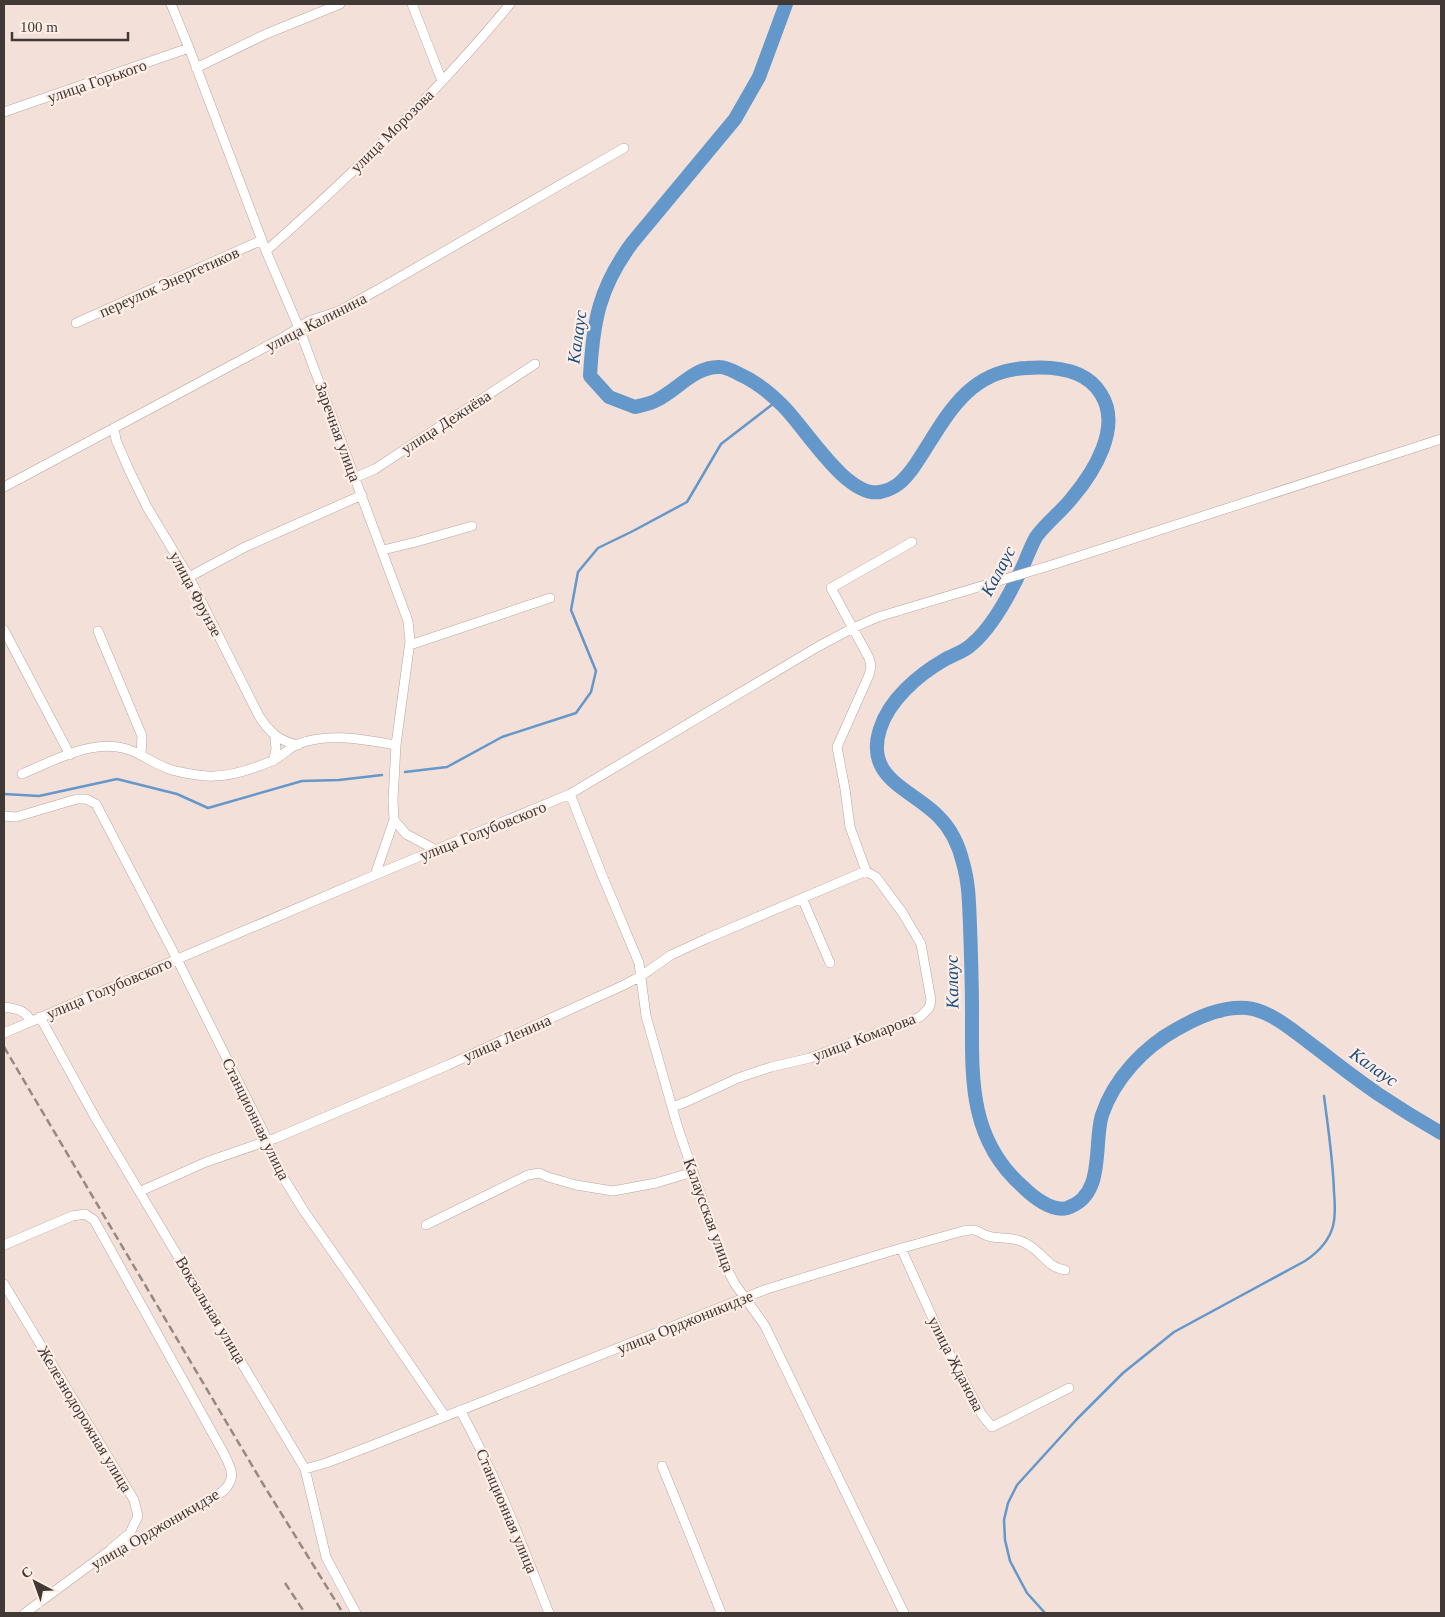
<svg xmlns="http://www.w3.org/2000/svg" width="1445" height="1617" viewBox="0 0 1445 1617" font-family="Georgia,serif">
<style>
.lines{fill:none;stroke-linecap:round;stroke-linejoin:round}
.stream{stroke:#6497ca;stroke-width:2.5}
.river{stroke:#6497ca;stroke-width:14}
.minor-casing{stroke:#b9a79f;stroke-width:10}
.minor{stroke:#fff;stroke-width:9}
.rail{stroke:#968983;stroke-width:2.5;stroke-dasharray:8 4;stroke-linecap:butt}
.labels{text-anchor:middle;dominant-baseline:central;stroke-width:4.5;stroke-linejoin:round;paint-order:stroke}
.street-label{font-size:16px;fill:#403935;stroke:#feeee7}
.water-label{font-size:18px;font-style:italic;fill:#164e7f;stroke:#feeee7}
</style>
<rect width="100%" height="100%" fill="#f3e0d8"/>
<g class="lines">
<path class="stream" d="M405,772L447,767L502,737L576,713L591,692L596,671L571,610L578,572L598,548L633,531L687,502L721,444L778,400
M4,794L39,796L117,779L177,794L208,808L302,781L339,780L382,775
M1045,1613L1027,1593L1010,1561L1005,1540L1004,1520L1008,1503L1017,1485L1077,1419L1123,1373L1174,1332L1305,1261C1317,1253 1329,1241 1333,1226C1336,1214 1335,1203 1334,1192C1333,1159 1328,1128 1324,1096"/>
<path class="river" d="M786,4L759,77L735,119L632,243C599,288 593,321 590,376L609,397L635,407C642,405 649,404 655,401C677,391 694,366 720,367C726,367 733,371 739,374C755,381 769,392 782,405C805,427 846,498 880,492C896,489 904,480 913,468C944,423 963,371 1026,368C1053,366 1086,368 1101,394C1122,427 1094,472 1072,498C1061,512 1046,523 1036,537C1031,546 1027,557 1023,566C1011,592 993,627 971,645C964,652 952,655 944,660C918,675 889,700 880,729C864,779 912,789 939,817C951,829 959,846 963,863C969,883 969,904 970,925C971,954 972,982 972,1010C972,1076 968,1138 1022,1186C1033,1197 1052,1212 1067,1208C1106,1196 1093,1144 1102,1115C1114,1079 1144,1047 1177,1029C1198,1017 1222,1006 1247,1008C1273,1011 1298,1035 1319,1050C1338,1065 1358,1080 1378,1094C1399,1108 1420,1121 1441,1133"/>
<defs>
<path id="minor" d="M171,4L189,48L266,251L299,328L408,621L410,641L396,745L393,800L394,820L375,875
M412,4L442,81
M196,68L266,34L340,4
M4,112L189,48
M266,251C353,174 437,93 510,4
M76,323L262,240
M114,428L116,440L129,470L147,507L189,577L259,716C269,732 279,741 298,745
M354,478L375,469L535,364
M4,487L284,337L309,321L339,311L381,288L624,148
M383,550L416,542L472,526
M189,577L245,547L362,495
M4,630L70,755
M98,631L142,736L141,755
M410,645L550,598
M273,761L276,750L275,736
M22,774C53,761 93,738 127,749C142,754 154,764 169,769C177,772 205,777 214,776C233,776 255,768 272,761C282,756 289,748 298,744C329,732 365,740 396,745
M570,794L602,875L639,963L646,1016L678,1128L725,1265L735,1284L765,1326L904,1613
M4,816L16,817L77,799H86L96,804L177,959L264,1133L276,1166L304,1211L353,1281L445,1416
M394,820L406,834L436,850
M802,898L830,963
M4,1007C16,1009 24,1009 31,1021
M40,1017L96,1119L305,1469L326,1557L356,1613
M4,1033L375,875L570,794L819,646L853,628L878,617L1055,564L1441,439
M672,1107L686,1102L738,1078L771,1067L810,1058L920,1017L929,1008L931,1000L921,944L902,912L876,877L866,871L850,827L845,789L837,747L869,675L871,666L869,658L831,588L912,542
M141,1191L206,1162L276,1138L448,1065L624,985L641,976L671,955L708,938L866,871
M426,1225L528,1175L539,1173L548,1177L576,1185L613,1191L656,1183L693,1172
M4,1245L72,1216L85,1214L94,1220L223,1452C231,1468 238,1478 222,1492L135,1544L109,1551L25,1613
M901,1248L943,1341L982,1415L992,1427L1069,1388
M4,1284L134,1500L138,1516L130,1533L111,1549
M460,1410C496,1475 522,1544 549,1613
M662,1466C682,1515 702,1564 721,1613
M305,1469L326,1463L368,1447L767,1289L888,1252L963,1231C980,1227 979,1235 992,1237C1005,1239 1015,1237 1027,1244C1041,1251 1048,1268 1065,1270"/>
</defs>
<use href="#minor" class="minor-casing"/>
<use href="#minor" class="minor"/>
<path class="rail" d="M4,1047L263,1484L343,1613
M285,1583L305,1613"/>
</g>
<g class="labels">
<g class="street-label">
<text transform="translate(97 81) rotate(-19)">улица Горького</text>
<text transform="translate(392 131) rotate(-45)">улица Морозова</text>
<text transform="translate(169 282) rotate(-24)">переулок Энергетиков</text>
<text transform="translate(316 322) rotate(-27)">улица Калинина</text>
<text transform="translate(446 422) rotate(-33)">улица Дежнёва</text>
<text transform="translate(338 432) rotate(70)">Заречная улица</text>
<text transform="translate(196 594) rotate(62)">улица Фрунзе</text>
<text transform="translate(483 831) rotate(-22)">улица Голубовского</text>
<text transform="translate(109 988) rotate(-23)">улица Голубовского</text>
<text transform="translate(864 1037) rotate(-21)">улица Комарова</text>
<text transform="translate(507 1038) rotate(-24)">улица Ленина</text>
<text transform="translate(256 1119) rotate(64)">Станционная улица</text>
<text transform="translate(709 1215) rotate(70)">Калаусская улица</text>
<text transform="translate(211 1310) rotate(59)">Вокзальная улица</text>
<text transform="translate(685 1322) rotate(-22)">улица Орджоникидзе</text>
<text transform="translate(956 1364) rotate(63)">улица Жданова</text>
<text transform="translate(85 1419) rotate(59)">Железнодорожная улица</text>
<text transform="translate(507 1511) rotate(67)">Станционная улица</text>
<text transform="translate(155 1529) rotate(-30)">улица Орджоникидзе</text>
</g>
<g class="water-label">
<text transform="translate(577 337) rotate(-82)">Калаус</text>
<text transform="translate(998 571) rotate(-62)">Калаус</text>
<text transform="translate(952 982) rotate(-91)">Калаус</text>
<text transform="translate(1374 1067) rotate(35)">Калаус</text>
</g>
</g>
<rect width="1445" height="1617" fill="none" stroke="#403935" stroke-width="10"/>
<g transform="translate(35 1582) rotate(319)" stroke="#feeee7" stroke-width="4" paint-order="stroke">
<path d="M0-4L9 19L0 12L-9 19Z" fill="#403935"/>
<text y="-8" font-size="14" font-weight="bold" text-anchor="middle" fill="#403935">С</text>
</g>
<path d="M12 32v8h116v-8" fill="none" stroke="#403935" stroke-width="2.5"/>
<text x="20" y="32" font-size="15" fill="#403935" stroke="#feeee7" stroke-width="4" paint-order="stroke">100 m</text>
</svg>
